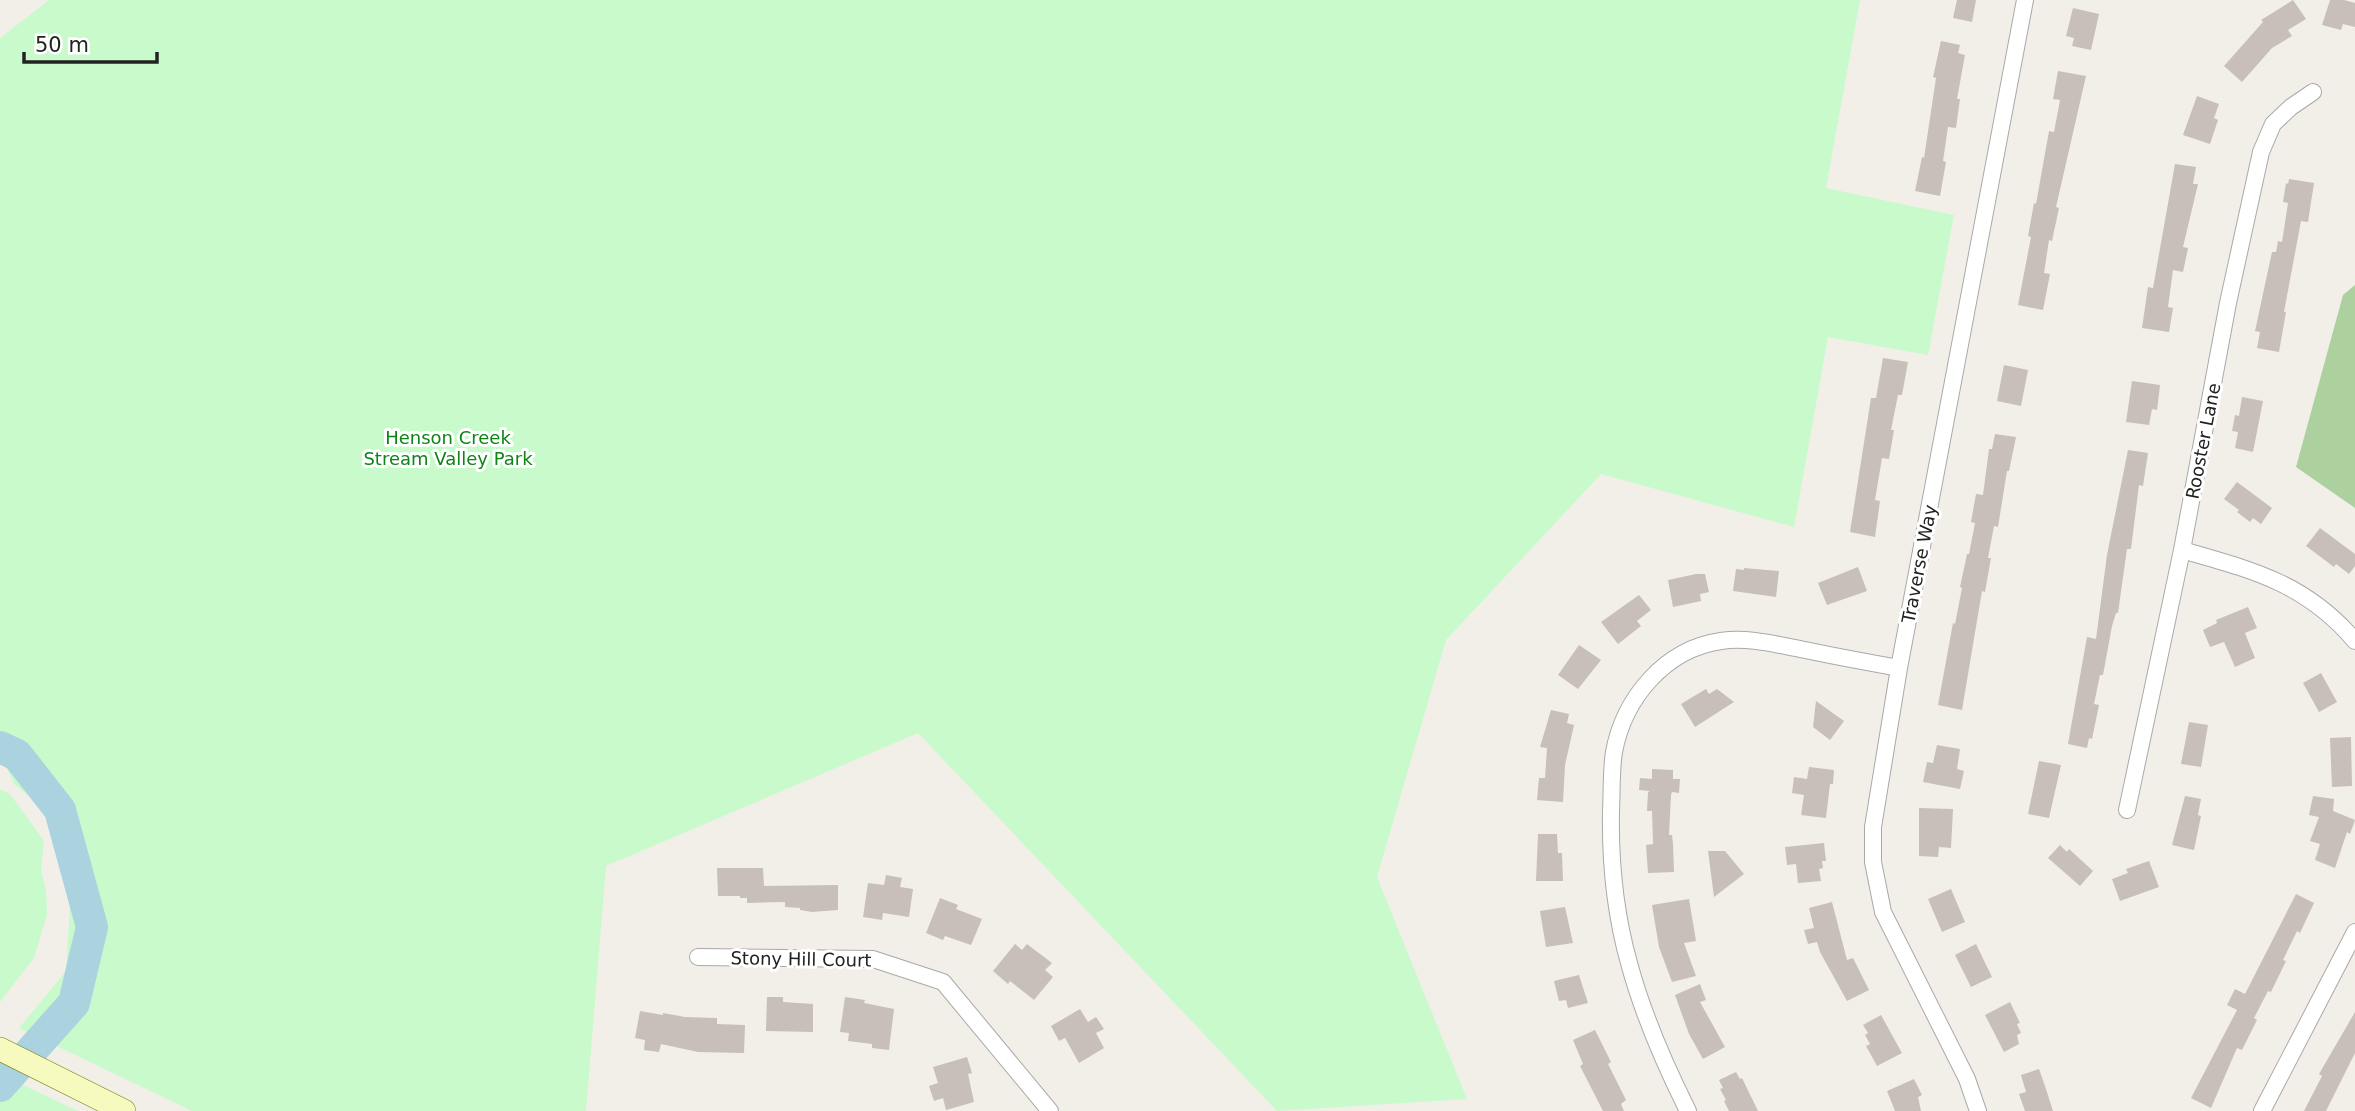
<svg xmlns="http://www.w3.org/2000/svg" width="2355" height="1111" viewBox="0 0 2355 1111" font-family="'DejaVu Sans',sans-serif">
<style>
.forest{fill:#add19e}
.park{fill:#c8facc}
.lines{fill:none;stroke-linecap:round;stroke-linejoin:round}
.river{stroke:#aad3df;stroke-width:32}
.building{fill:#c7bfb8}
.street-casing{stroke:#a9a9a9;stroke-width:18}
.secondary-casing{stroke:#707d05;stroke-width:24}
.street{stroke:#fff;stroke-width:16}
.secondary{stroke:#f7fabf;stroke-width:23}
.labels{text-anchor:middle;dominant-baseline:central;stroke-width:6;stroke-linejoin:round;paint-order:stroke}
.park-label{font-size:18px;fill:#0c8416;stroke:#fff}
.street-label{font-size:18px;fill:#222;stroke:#fff}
</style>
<rect width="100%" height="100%" fill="#f2efe9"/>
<path class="forest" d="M2355,285V508L2296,467L2343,295Z"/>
<path class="park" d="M49,0H1860L1826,188L1954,215L1928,355L1828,337L1794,527L1601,474L1446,640L1377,877L1467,1099L1277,1111L918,733L606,866L586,1111H192L19,1028L66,971L70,905L69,872L67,843L53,815L14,784L0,752V38Z
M0,789L10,794L44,841L41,870L46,890L47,915L34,958L0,1002Z
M0,1074L78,1111H0Z"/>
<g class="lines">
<path class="river" d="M0,747L17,755L60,810L92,927L74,1003L0,1086"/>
</g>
<path class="building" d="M1957,0H1976L1972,22L1953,18Z
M2293,0L2306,19L2288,30L2292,36L2272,48L2242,82L2224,66L2263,22L2261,20Z
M2330,0H2344L2355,3V27L2343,24L2341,30L2322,25Z
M2073,8L2099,14L2091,50L2072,46L2074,38L2066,36Z
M1941,41L1960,45L1958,53L1965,55L1957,99H1960L1956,128L1948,127L1943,161L1946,162L1940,196L1915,191L1922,157L1924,158L1936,78L1933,77Z
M2058,71L2086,76L2056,207L2059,208L2052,241L2049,240L2044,273L2050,274L2043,310L2018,305L2031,237L2028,236L2034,203L2036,204L2049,131L2054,132L2060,100L2053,99Z
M2197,96L2219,104L2214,118L2218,120L2210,144L2183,135Z
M2175,164L2196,167L2193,184H2198L2183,247L2188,248L2183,272L2173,270L2168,307L2173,308L2169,332L2142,328L2148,287L2153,288Z
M2289,179L2314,183L2308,222L2301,221L2284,312H2286L2279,352L2257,348L2260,332L2255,331L2272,252H2276L2278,241L2282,242L2288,203L2283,202L2286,183L2288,184Z
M1883,358L1908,362L1902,395H1898L1891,430H1894L1889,459L1882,458L1875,500L1880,501L1875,537L1850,532L1871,398H1876Z
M2004,365L2028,370L2021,406L1997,401Z
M2132,381L2160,385L2157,410L2152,409L2149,425L2126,422Z
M2242,397L2263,401L2253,452L2235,448L2238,432L2232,431L2235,415L2239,416Z
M1995,434L2016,437L2009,471H2007L1998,527L1994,526L1988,558H1991L1985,592L1982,591L1962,710L1938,705L1953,623L1955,624L1962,588L1960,587L1967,554H1969L1975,523L1971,522L1976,494L1983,495L1989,449H1992Z
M2128,450L2148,453L2143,486L2139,485L2131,549H2127L2118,613H2116L2112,626L2103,675H2100L2094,704L2099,705L2092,739L2089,738L2087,748L2068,744L2087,637L2096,639L2107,555Z
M2237,482L2272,508L2261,524L2253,518L2250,522L2237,512L2239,510L2224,499Z
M2320,528L2355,554V566L2349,574L2336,564L2334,567L2306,546Z
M1858,567L1867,591L1827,605L1818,583Z
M1744,568L1779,571L1776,597L1733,591L1736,569L1744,570Z
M1696,574H1705L1709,592L1700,594L1701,601L1673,607L1668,580Z
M1639,595L1651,610L1637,621L1641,626L1618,644L1601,622Z
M2248,607L2257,628L2245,633L2255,658L2235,667L2224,642L2210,647L2203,630L2217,623L2216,620Z
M1579,645L1601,660L1578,689L1558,675Z
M2321,673L2337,702L2319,712L2303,683Z
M1706,689L1709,694L1717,689L1734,702L1695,727L1681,704Z
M1816,701L1844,721L1830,740L1813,727Z
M1551,710L1569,714L1567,723L1574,725L1565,765L1563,802L1537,800L1539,778H1545L1547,748L1540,747Z
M2189,722L2208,725L2201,767L2181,764Z
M2351,737L2352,786L2332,787L2330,738Z
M1937,745L1960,749L1957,769L1964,771L1960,789L1923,782L1927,762L1933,763Z
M2039,761L2061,765L2049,818L2028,814Z
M1809,767L1834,770L1833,784H1830L1826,818L1801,815L1804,795L1792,793L1794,777L1807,779Z
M1652,769L1673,770V779H1680L1679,793L1672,792L1671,795L1669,835H1672L1673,844L1674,872L1648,873L1646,845L1653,844L1652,811H1647L1648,792L1650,791L1639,790L1640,778L1652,779Z
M2185,796L2201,799L2198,815L2201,816L2194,850L2172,845Z
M2313,796L2334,799L2333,811L2355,820L2350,834L2347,832L2335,868L2315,860L2320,844L2310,841L2319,817L2309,815Z
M1919,808L1953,809L1951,848L1939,847L1938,857L1919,856Z
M1538,834H1557L1558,853H1562L1563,881H1536Z
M1824,843L1826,861H1822L1823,868L1819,869L1821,881L1798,883L1796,864L1787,865L1785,847Z
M2060,845L2067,852L2069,849L2093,871L2080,886L2048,858Z
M1708,851H1725L1744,874L1714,897Z
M2149,861L2159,887L2120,901L2112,879L2128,873L2126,869Z
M717,868H763L764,886L838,885V910L812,912L800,910V908L785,907V902L747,903V898H740V896H718Z
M886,875L902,878L900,887L913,889L909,917L883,913L882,920L863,917L868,883L884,885Z
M1951,889L1965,922L1942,932L1928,899Z
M2296,894L2314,903L2300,933L2297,931L2283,960L2286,961L2271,992L2268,991L2254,1018L2257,1020L2242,1050L2237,1048L2211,1108L2191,1098L2237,1010L2227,1005L2235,989L2245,994Z
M940,898L958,905L956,909L982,919L971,945L945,936L943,940L926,933Z
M1689,899L1696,941L1684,943L1696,976L1672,982L1659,947L1652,905Z
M1832,902L1847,960L1853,958L1869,990L1847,1001L1820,952L1817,942L1808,944L1804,930L1814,928L1809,908Z
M1565,907L1573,943L1546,947L1540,911Z
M1015,944L1022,950L1027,944L1052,963L1045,970L1053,977L1034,1000L1010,981L1008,984L993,971Z
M1976,944L1992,977L1971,987L1955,955Z
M1579,975L1588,1003L1568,1008L1566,1000L1559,1001L1554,981Z
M1700,984L1706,1000L1700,1002L1725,1047L1703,1059L1689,1034L1675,995Z
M767,997H783V1002L813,1004V1032L766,1031Z
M845,997L865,1000L864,1003L894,1009L889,1050L872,1048V1044L848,1041L849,1033L840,1032Z
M2010,1002L2020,1023L2017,1024L2021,1033L2017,1035L2019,1044L2004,1052L1985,1015Z
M1080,1009L1088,1022L1096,1017L1104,1029L1096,1033L1104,1048L1079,1063L1065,1038L1059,1041L1051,1026Z
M640,1011L663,1015V1013L685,1017L717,1018V1024L745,1025L744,1053L698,1052L661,1044L659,1052L644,1050L645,1040L635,1038Z
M2355,1012V1053L2326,1111H2304L2322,1076L2319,1074Z
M1881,1015L1902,1053L1877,1066L1866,1046L1870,1044L1865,1035L1868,1033L1863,1025Z
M1595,1030L1611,1062L1608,1064L1626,1100L1621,1104L1624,1111H1603L1580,1066L1583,1064L1573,1040Z
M967,1057L972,1073L968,1074L974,1102L946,1110L943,1098L934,1101L929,1086L938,1083L933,1067Z
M2039,1069L2045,1086L2053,1111H2025L2019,1094L2026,1092L2021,1075Z
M1736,1072L1740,1079L1742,1078L1758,1111H1729L1724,1101L1726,1100L1720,1089L1723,1088L1719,1080Z
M1914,1079L1922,1095L1918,1097L1921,1111H1895L1887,1091Z"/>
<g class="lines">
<defs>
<path id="street" d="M2182,550C2252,570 2306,583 2355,641
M2127,810L2182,550L2228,303L2261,152L2273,124L2291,107L2313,92
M698,957L873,959L943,982L1050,1111
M1688,1111C1664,1063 1643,1015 1629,963C1615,913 1610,863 1611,811C1612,792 1611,771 1614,752C1624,698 1665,649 1721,641C1747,637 1774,644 1800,649C1833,656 1866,662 1899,668
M1978,1111L1967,1079L1883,912L1873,862V827L1899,668L2025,0
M2262,1111L2355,932"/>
<path id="secondary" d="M0,1049L124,1111"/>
</defs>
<use href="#street" class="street-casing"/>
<use href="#secondary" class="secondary-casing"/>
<use href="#street" class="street"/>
<use href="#secondary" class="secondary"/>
</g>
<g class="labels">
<g class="park-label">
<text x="448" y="437">Henson Creek<tspan x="448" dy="21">Stream Valley Park</tspan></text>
</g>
<g class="street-label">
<text transform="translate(2203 441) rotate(-79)">Rooster Lane</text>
<text transform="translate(1919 564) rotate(-79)">Traverse Way</text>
<text transform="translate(801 959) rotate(1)">Stony Hill Court</text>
</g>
</g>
<path d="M24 52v10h133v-10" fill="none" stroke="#222222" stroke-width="3.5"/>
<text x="35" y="52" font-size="21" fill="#222222" stroke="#ffffff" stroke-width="5" paint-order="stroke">50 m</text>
</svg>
